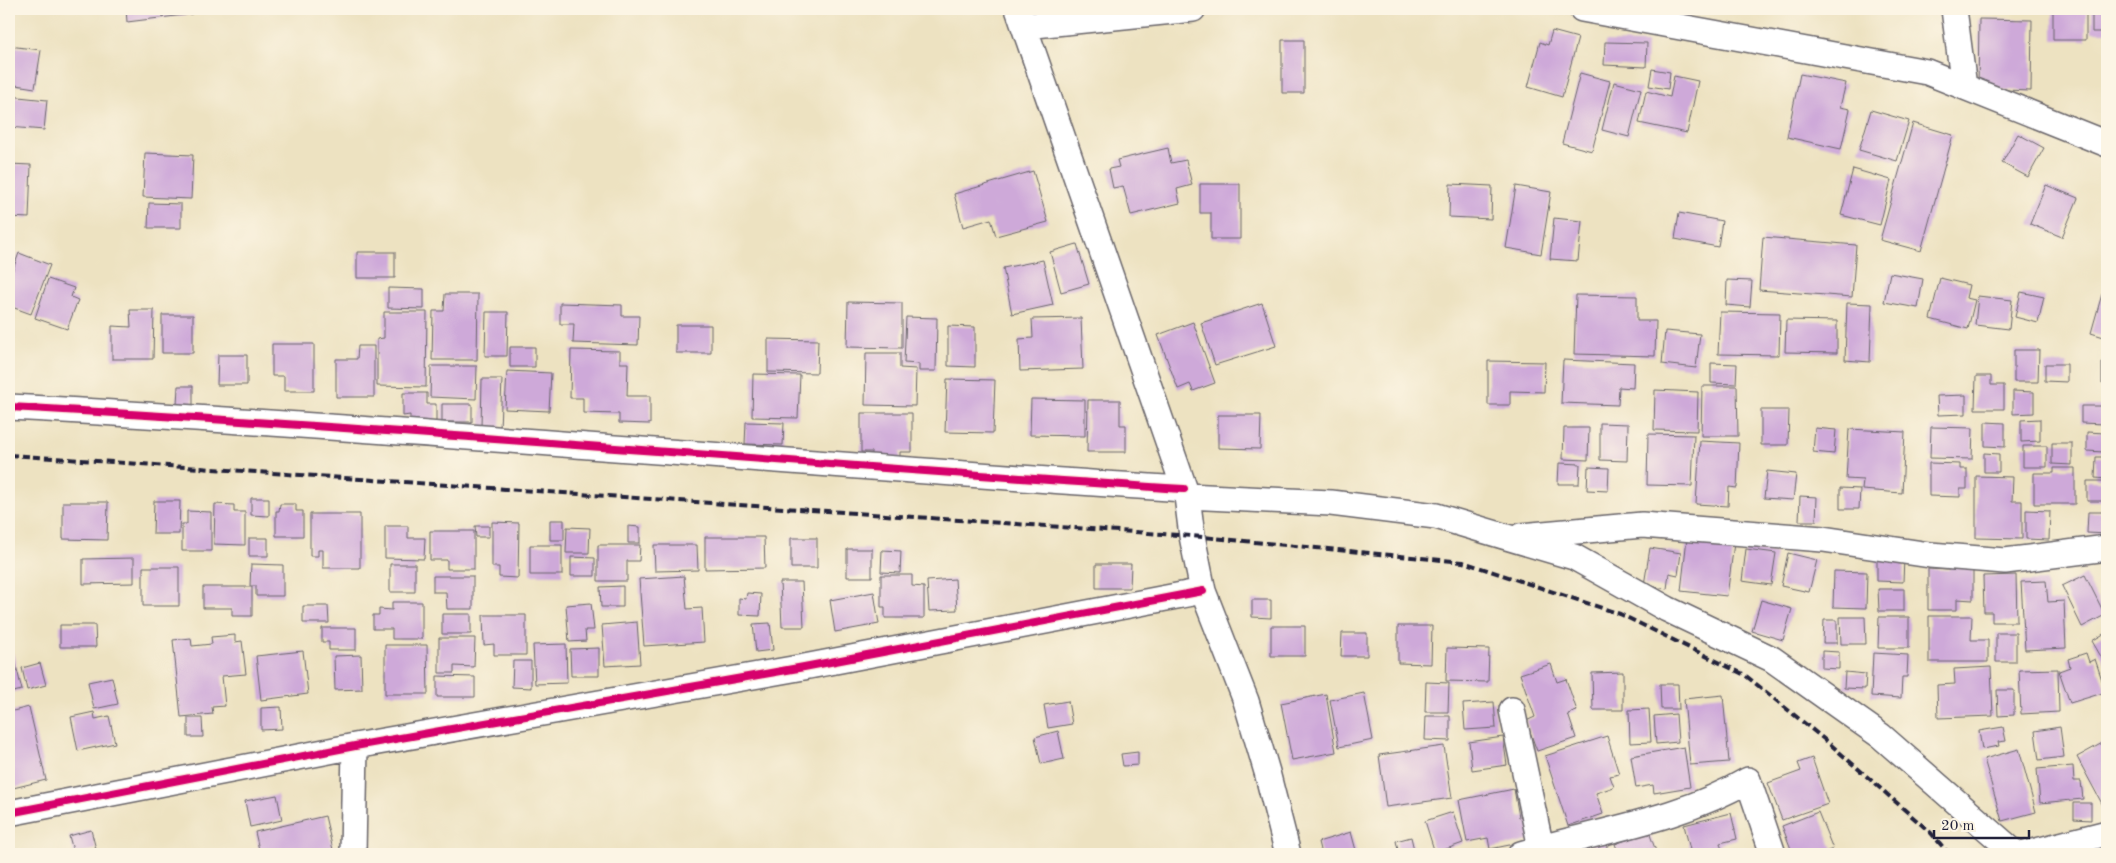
<svg xmlns="http://www.w3.org/2000/svg" width="2116" height="863" viewBox="0 0 2116 863" font-family="'Old Standard TT',serif">
<style>
.building{fill:#cea9d9}
.lines{fill:none;stroke-linecap:round;stroke-linejoin:round}
.street-casing{stroke:#69656a;stroke-width:28}
.street{stroke:#fff;stroke-width:25}
.rail{stroke:#22223b;stroke-width:4;stroke-dasharray:8 4;stroke-linecap:butt}
.cycleway-casing{stroke:#fcf5e5;stroke-width:11}
.cycleway{stroke:#d6006c;stroke-width:8}
</style>
<rect width="100%" height="100%" fill="#fcf5e5"/>
<filter id="ink" filterUnits="userSpaceOnUse"><feTurbulence type="fractalNoise" baseFrequency=".02" numOctaves="2"/><feDisplacementMap in="SourceGraphic" scale="10" xChannelSelector="R" yChannelSelector="G"/><feConvolveMatrix kernelMatrix="1 2 1 2 8 2 1 2 1" color-interpolation-filters="sRGB"/></filter>
<filter id="wash" filterUnits="userSpaceOnUse"><feTurbulence type="fractalNoise" baseFrequency=".0096" numOctaves="4" result="noise"/><feDisplacementMap in="SourceGraphic" scale="20" xChannelSelector="R" yChannelSelector="G"/><feGaussianBlur stdDeviation="1.12" result="paint"/><feColorMatrix in="noise" values="0 0 0 0 0 0 0 0 0 0 0 0 0 0 0 0 0 1.4 0 .05"/><feComposite in="paint" operator="in"/></filter>
<g filter="url(#wash)">
<rect width="100%" height="100%" fill="#ede2c1"/>
<g id="blocks">
<path class="building" d="M126,9H191L192,14L127,22Z
M2053,9H2086V40H2053Z
M2092,9H2107V32H2092Z
M1979,19L2032,20L2031,91L1978,89Z
M1552,31L1578,38L1562,97L1528,87L1540,42L1548,45Z
M1282,40H1304V93H1282Z
M1605,42L1647,43L1646,67L1604,65Z
M9,46L41,50L35,88L9,84Z
M1652,69L1670,72L1668,89L1649,86Z
M1580,73L1610,81L1592,151L1562,143Z
M1800,74L1846,83L1840,107L1850,109L1841,149L1787,137Z
M1674,76L1698,81L1687,133L1639,123L1646,91L1670,97Z
M1614,82L1641,89L1629,137L1602,130Z
M9,96L47,100L44,130L9,127Z
M1871,110L1909,121L1897,161L1859,150Z
M1913,123L1953,135L1921,251L1880,240Z
M2018,134L2044,148L2028,177L2002,163Z
M1168,148L1171,163L1186,160L1192,185L1177,189L1180,203L1131,215L1123,186L1113,188L1109,169L1119,167L1117,160Z
M145,153L193,155L191,199L143,197Z
M9,164L31,165L29,218L9,217Z
M1853,169L1891,180L1880,225L1841,215Z
M1033,171L1048,222L996,236L991,219L963,227L954,194Z
M1200,184H1240V239H1211V213H1200Z
M1450,184L1492,186L1491,219L1449,217Z
M2046,185L2078,198L2062,237L2030,224Z
M1516,186L1551,192L1541,254L1506,248Z
M149,203L181,204V228H148Z
M1679,213L1722,221L1718,247L1675,239Z
M1554,218L1582,221L1578,261L1550,259Z
M1763,237L1856,245L1852,297L1759,290Z
M1077,244L1089,284L1061,292L1050,252Z
M357,252H395V278H357Z
M19,253L50,265L31,314L9,306V280Z
M1043,260L1053,305L1012,314L1003,268Z
M1890,273L1923,279L1918,308L1884,302Z
M1940,278L1969,285L1966,298L1975,300L1968,329L1930,319Z
M48,279L74,288L71,297L78,300L67,329L35,318Z
M1727,280L1752,281L1750,307L1726,305Z
M388,288L424,289V309L388,308Z
M2021,292L2044,297L2038,323L2015,317Z
M445,294H478L477,360H432L433,311H444Z
M2102,294L2107,296V338L2091,333Z
M1576,295L1637,296V321H1656L1655,356L1574,354Z
M1978,296L2012,300L2009,329L1975,325Z
M848,302L902,303V348L847,347Z
M560,303L622,305V316H639L638,345L573,343L574,324H560Z
M1262,303L1276,346L1215,365L1201,323Z
M1847,303L1872,304L1870,362L1845,360Z
M130,310H154L153,359H112V326L131,327Z
M384,312H427L426,387L377,386V339L384,338Z
M486,312H508L507,356H485Z
M1720,312L1780,313L1779,355L1718,354Z
M162,315H193V353H162Z
M906,317L937,318L936,371H919V364L904,363Z
M1081,318L1083,369L1020,371L1019,339L1033,338L1032,319Z
M1786,320L1837,321V353L1785,352Z
M1193,322L1215,383L1193,391L1190,384L1178,389L1158,335Z
M676,325H711V353H676Z
M948,326L975,327V367L948,366Z
M1665,331L1700,334L1696,368L1662,364Z
M768,339L818,340L817,373L768,372Z
M272,344H314V391H284V376H272Z
M358,346H374V397H336V359H357Z
M510,347H535V367H510Z
M571,350L620,351V363H628L627,396H650V424L619,423V414L583,413V398H570Z
M2014,350H2039L2038,382H2014Z
M866,353H900V368L916,369L915,406L865,405Z
M218,355H247V385H217Z
M1563,360L1634,363L1633,388L1619,387L1618,405L1561,403Z
M1488,361L1545,362L1544,392L1510,391V405H1488Z
M2102,362H2107V383H2102Z
M1711,363L1737,364L1736,384L1711,383Z
M2045,364H2067V382L2045,381Z
M431,366H477L476,399L430,397Z
M507,371L551,373L549,411L505,409Z
M753,374L800,375L798,418L752,417Z
M1976,376H1991V385H2004V409H1975Z
M482,379H502L500,429L481,428Z
M947,379L995,380L993,433L945,432Z
M178,386H193V406L177,405Z
M1702,386H1737L1738,436H1701Z
M1655,390L1698,392L1697,431L1654,430Z
M2013,391L2034,392V413L2013,414Z
M403,393H427V404H436V422H410V415L403,416Z
M1966,395V414L1938,415L1937,396Z
M1031,399L1085,400V436L1030,435Z
M1088,400H1120V425H1126V452H1087Z
M442,404H472V422H442Z
M2081,406H2105L2104,424L2081,423Z
M1761,410H1789L1788,445H1761Z
M861,413H912V452H900V462H872V452H861Z
M1218,415H1261L1260,449L1218,448Z
M2040,419V441L2021,442V420Z
M746,422L784,423L783,445L745,444Z
M1985,422L2005,423V447L1985,446Z
M1600,423L1628,424L1627,461L1600,460Z
M1931,427L1973,428L1972,459L1930,458Z
M1564,428H1589L1588,460L1563,459Z
M1815,428L1836,430L1834,454L1813,452Z
M1849,429L1905,432L1902,493L1862,490L1863,480L1846,479Z
M2087,432L2105,433L2104,452L2087,451Z
M1648,434L1694,435L1692,486L1647,485Z
M1700,441L1739,443L1737,488L1729,487L1728,506L1696,504Z
M2052,443H2072V465L2052,464Z
M2023,446H2047V467H2023Z
M1984,453L1999,454V472H1984Z
M2096,457H2107V479L2095,478Z
M1559,463L1580,464L1579,484H1558Z
M1929,463L1960,464V469H1967V489H1960V497L1929,496Z
M1588,467L1609,468L1608,491L1587,490Z
M2054,468H2075V504H2034V473H2054Z
M1767,471L1796,474L1793,500L1764,498Z
M1976,476L2013,477L2012,501H2022V539L1976,538Z
M2087,481H2106V501H2087Z
M1840,488L1860,489L1859,509H1840Z
M1800,496L1817,497L1816,521H1799Z
M251,498H269V516L251,515Z
M154,501H180L179,534H153Z
M63,502H108L107,540L63,539Z
M215,504L234,505V512H245V545L214,544Z
M280,504H296V511H303V536H276V511H279Z
M2026,510L2050,511L2049,540L2026,539Z
M187,511L211,512V551H182V524H187Z
M2088,512H2106L2107,534L2087,533Z
M310,514H360V568H323V550H318V556H310Z
M550,520H564V540H550Z
M492,522L519,523L518,578L499,577V567H492Z
M385,526H408V538H425L424,559L385,558Z
M475,526H489V537H476Z
M628,526L640,527V543H628Z
M567,527L590,528L589,553H566Z
M430,531H474V569H447V560H430Z
M705,537H764L765,568L705,569Z
M249,538H268V556H249Z
M791,538H817V568H791Z
M1687,538L1734,543L1727,596L1681,591Z
M530,545H562V575H530Z
M598,545H640L639,561H627V581H598Z
M654,545H697L698,570L655,571Z
M1650,548L1681,553L1678,575L1669,573L1667,589L1644,585Z
M847,549H872V577H847Z
M1746,549L1776,553L1771,585L1742,581Z
M882,550L901,551L900,573L881,572Z
M1788,553L1817,560L1809,592L1781,586Z
M571,557L595,558V576H571Z
M1877,557L1904,558L1903,582L1877,581Z
M134,558V583L83,584V559Z
M251,564L283,565V596H256V586H250Z
M390,564H415V592H390Z
M1096,564H1131L1130,588H1096Z
M1949,564L1973,565V600L1957,599V610H1928V569L1949,570Z
M143,567H179V606H143Z
M1834,571L1867,572L1866,608L1833,607Z
M881,575H912V586L924,587V618H885V607H881Z
M2016,575L2017,622H1992V612H1984L1983,576Z
M2085,575L2105,615L2082,627L2062,586Z
M433,576H473V609H447L446,592H433Z
M684,576L687,609L702,608L704,642L644,646L639,579Z
M955,579L957,610L929,611L927,581Z
M2046,581L2048,602L2064,601L2066,648L2025,650L2021,582Z
M780,582H802L804,627H782Z
M623,586V607H601L600,587Z
M203,587H252V616H232V608H203Z
M1878,589H1904V611H1879Z
M874,592L879,624L835,632L830,600Z
M747,593L761,594L760,616L739,615V598L746,599Z
M1252,600H1271V618L1252,617Z
M1761,600L1792,609L1783,640L1752,631Z
M392,602H422V639H392V629H373V615H379V609L392,610Z
M591,603L594,630H585L586,641L569,642L566,605Z
M303,606H328L329,623H303Z
M442,614H471V634H442Z
M483,615H526V655H494V644L484,645Z
M1929,616H1972L1971,640H1988V662H1929Z
M1840,617H1865L1866,644H1841Z
M1879,617H1909V648H1878Z
M1824,620H1837V643H1823Z
M637,622L640,664L605,666L602,625Z
M770,623L773,650L756,652L753,624Z
M60,625H95L96,647H60Z
M1271,626H1305V656H1271Z
M1398,626H1432L1431,664L1398,663Z
M322,628H356V650H329V642H322Z
M2107,632V667L2092,641Z
M1342,633H1367V656H1341Z
M1996,633H2016V662H1996Z
M235,635V642L242,641L246,674L222,676L225,706L212,707L213,714L181,717L173,640L191,638L192,646L212,644L211,637Z
M439,638H475L474,667L454,666V673H439Z
M566,644L567,683L535,684L533,645Z
M385,645H427L428,694H385Z
M599,648V676H571L570,649Z
M1447,648L1489,649L1488,682L1446,681Z
M303,651L308,694L261,700L256,656Z
M1822,651L1839,652V669L1822,668Z
M13,653L22,690L9,693V654Z
M1873,653L1908,655L1907,677H1902L1901,698L1871,696Z
M2086,653L2089,662L2095,659L2106,692L2070,703L2059,671L2070,667L2068,659Z
M361,655L362,689L335,690L334,656Z
M513,661H531V688L512,687Z
M40,663L46,685L27,690L22,668Z
M1551,664L1557,682L1566,679L1577,711L1568,714L1576,738L1537,751L1526,721L1535,717L1520,674Z
M1991,667L1993,716L1938,718L1937,685L1955,684L1954,669Z
M2058,669L2059,712L2021,714L2019,670Z
M1623,672V710H1593L1592,673Z
M1845,672L1866,674L1865,689L1844,688Z
M437,676L475,677V697H437Z
M112,677L118,704L94,709L88,682Z
M1426,682L1449,683L1448,712H1425Z
M1660,684H1678L1679,709H1661Z
M1997,690H2014V715L1998,716Z
M1364,693L1373,740L1339,747L1330,700Z
M1326,694L1336,752L1292,760L1281,703Z
M1723,695L1729,762L1690,765L1684,699Z
M1068,701L1072,724L1048,728L1044,705Z
M1494,702L1496,728L1465,730L1463,704Z
M29,707L46,780L9,789V712Z
M281,707L282,729L261,730V708Z
M1649,709L1651,742L1630,743L1629,710Z
M94,712L95,719L109,716L115,743L78,751L71,717Z
M1676,714L1678,742L1656,744L1654,716Z
M1426,716H1450V741L1425,740Z
M188,718H202L203,737H188Z
M2003,727L2006,741L1998,742L1999,746L1982,749L1979,731Z
M2060,727L2064,757L2039,760L2035,731Z
M1058,731L1064,759L1041,764L1035,737Z
M1607,736L1619,774L1610,776L1614,787L1596,793L1603,814L1568,826L1545,756Z
M1503,737L1507,765L1472,770L1469,742Z
M2106,741L2107,744V813L2077,757Z
M1444,746L1452,798L1386,807L1379,755Z
M1684,747L1690,787L1654,793L1653,785L1636,788L1631,756Z
M2019,749L2036,812L2002,821L1984,759Z
M1138,752V765L1123,766L1121,754Z
M1812,758L1828,804L1782,820L1768,783L1801,771L1798,763Z
M2073,766L2074,781H2081L2083,799L2040,803L2037,769Z
M1514,789L1519,817L1530,815L1534,840L1490,849L1488,838L1467,842L1459,800Z
M277,795L282,820L250,827L245,801Z
M2074,803H2091V820L2074,819Z
M1453,812L1463,843L1435,853L1425,821Z
M1818,812L1833,849L1820,854H1793L1782,826Z
M1731,813L1737,839L1720,843L1723,854H1691L1684,825Z
M325,816L334,854H260L255,832Z
M91,830L96,849L74,854L69,836Z
M1351,832L1357,854H1321L1318,842Z
M1649,832L1657,854H1619L1615,844Z
M1411,837L1415,854H1399L1396,841Z
M1605,840L1609,854H1562Z"/>
</g>
</g>
<g filter="url(#ink)">
<use href="#blocks" fill-opacity="0" stroke="#69656a" stroke-width="1"/>
<g class="lines">
<defs>
<path id="street" d="M1018,9L1187,496L1192,536L1203,591L1246,701L1267,772L1288,854
M1582,9L1927,72L2107,144
M1954,9L1964,87
M1025,26L1193,9
M9,407C401,428 792,464 1184,489
M1187,496L1331,503L1436,516L1574,557L1667,609L1772,659L1881,736L2016,854
M1521,536L1642,525L1823,539L1930,555L2005,561L2107,548
M1512,710L1541,848C1611,829 1685,817 1748,780L1773,854
M9,813L355,746L804,667L1203,591
M353,854L355,746
M1521,854L1541,848L1543,854
M2025,854L2107,833"/>
</defs>
<use href="#street" class="street-casing"/>
<use href="#street" class="street"/>
<path class="rail" d="M9,455L1192,536L1463,562L1620,614L1745,675L1830,744L1931,833L1949,854"/>
<defs>
<path id="cycleway" d="M9,407C401,428 792,464 1184,489
M9,813L355,746L804,667L1203,591"/>
</defs>
<use href="#cycleway" class="cycleway-casing"/>
<use href="#cycleway" class="cycleway"/>
</g>
</g>
<rect width="2116" height="863" fill="none" stroke="#fcf5e5" stroke-width="30"/>
<path d="M1934 830v8h95v-8" fill="none" stroke="#22223b" stroke-width="2.5"/>
<text x="1941" y="830" font-size="15" fill="#22223b" stroke="#fcf5e5" stroke-width="4" paint-order="stroke">20 m</text>
</svg>
